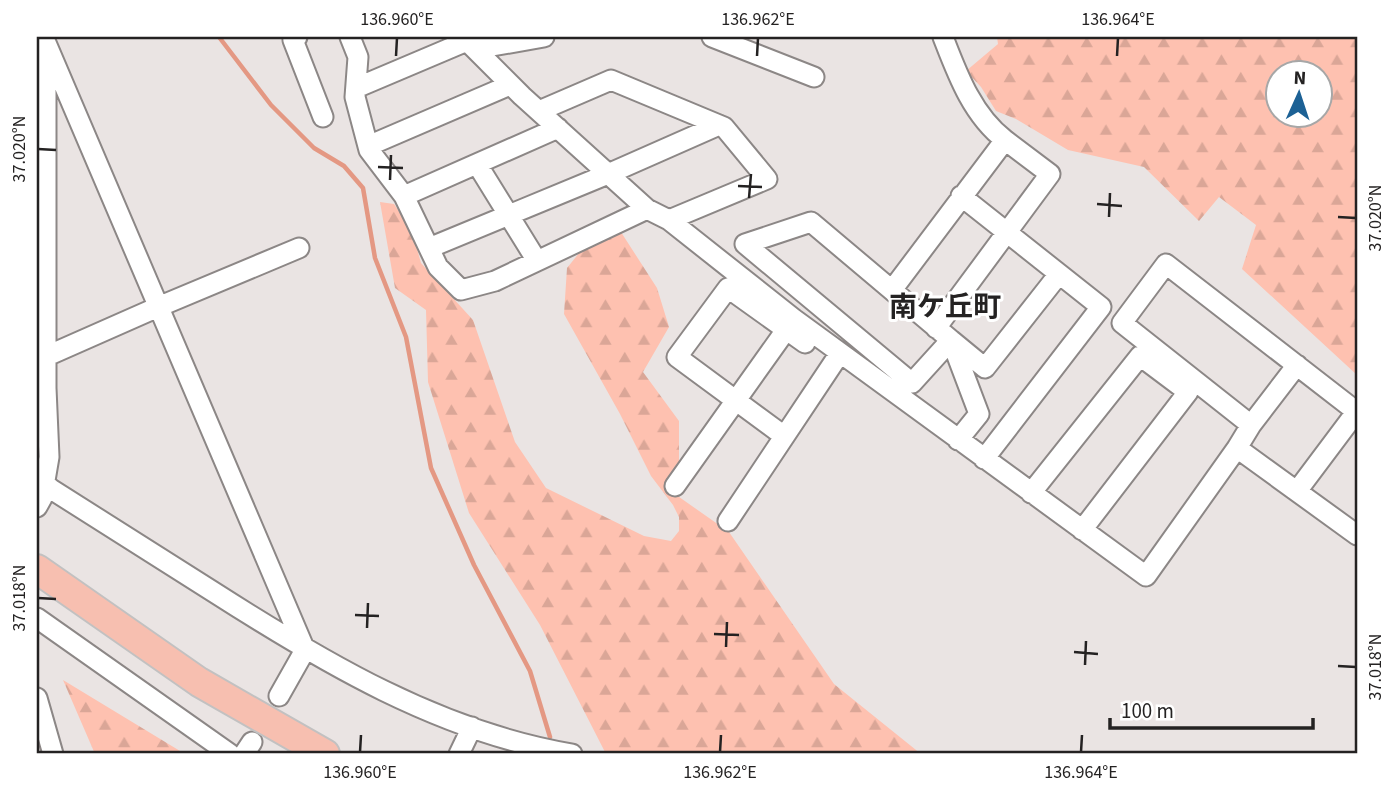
<svg xmlns="http://www.w3.org/2000/svg" width="1394" height="791" viewBox="0 0 1394 791" font-family="'Source Sans 3','Noto Sans JP',sans-serif">
<style>
.forest{fill:url(#forest-firs);fill-rule:evenodd}
.lines{fill:none;stroke-linecap:round;stroke-linejoin:round}
.stream{stroke:#e49883;stroke-width:4.5}
.minor-casing{stroke:#8c8786;stroke-width:23}
.highway-casing{stroke:#c2c1c1;stroke-width:32}
.minor{stroke:#fff;stroke-width:19}
.highway{stroke:#f7bfb0;stroke-width:28}
.ticks{fill:none;stroke:#242222;stroke-width:2.5}
.labels{text-anchor:middle;dominant-baseline:central;stroke-width:6;stroke-linejoin:round;paint-order:stroke}
.quarter-label{font-size:28px;font-weight:bold;fill:#242222;stroke:#fff}
.neatline{fill:none;stroke:#242222;stroke-width:2.5}
.ticks-label{font-size:18px;text-anchor:middle;fill:#242222}
</style>
<defs>
<pattern id="forest-firs" width="22" height="20" patternUnits="userSpaceOnUse" patternTransform="scale(1.75)"><rect width="22" height="20" fill="#fec1b0"/><path d="M5 1l3.5 6h-7zM16 11l3.5 6h-7z" fill="#daa697"/></pattern>
</defs>
<rect width="100%" height="100%" fill="#eae4e3"/>
<path class="forest" d="M997,37H1357V375L1242,269L1256,225L1219,197L1199,221L1144,167L1068,150L1016,119L996,111L981,87L966,71L998,44ZM1278,74H1320V116H1278Z
M380,202L394,204L412,231L421,263L473,320L515,442L546,488L644,536L671,541L679,531V517L673,505L651,476L620,414L564,314L567,268L596,232L619,229L657,288L669,327L643,372L679,421V464L672,492L729,532L834,684L921,754H606L540,625L469,513L428,382L426,310L395,288Z
M63,680L185,754H95Z"/>
<g class="lines">
<path class="stream" d="M219,37L271,105L314,148L344,166L363,188L375,258L406,337L431,468L474,565L530,671L550,737"/>
<defs>
<path id="minor" d="M297,37L293,40L323,117
M350,37L358,57L355,97L369,150L404,196L438,267L461,290L495,281L647,209
M463,37L522,96L647,209L669,220L794,319L1146,576L1237,448L1251,425L1122,323L1166,264L1357,412
M712,37L814,77
M943,37C957,73 972,115 1005,140
M46,43L305,650L279,696
M475,49L544,37
M356,88L467,41
M539,111L611,80L724,127L767,179L669,220
M368,146L510,85
M477,164L537,261
M404,196L558,128
M961,196L1101,307L984,459
M429,248L608,174L719,125
M892,290L1005,140L1050,174L936,328
M47,356L158,307L299,248
M1251,425L1297,365
M784,436L677,357L728,288L805,343
M958,440L979,414L951,340L811,222L745,244L912,383L951,340L985,368L1059,274
M1237,448L1357,535
M37,477L51,489C105,523 159,557 212,591C323,662 440,732 572,754
M675,486L786,330
M1297,491L1357,411
M1031,493L1140,356L1188,392L1082,530
M37,507L42,498L49,457L46,388V52
M728,521L840,353
M37,618L230,754
M37,698L53,754
M244,754L252,742
M459,754L472,727"/>
<path id="highway" d="M37,569L199,682L325,754"/>
</defs>
<use href="#minor" class="minor-casing"/>
<use href="#highway" class="highway-casing"/>
<use href="#minor" class="minor"/>
<use href="#highway" class="highway"/>
</g>
<path class="ticks" d="M396,56L397,38M757,56L758,38M1117,56L1118,38M38,149L56,150M378,167L403,168M390,180L391,155M738,186L762,187M749,198L751,174M1097,204L1122,206M1109,217L1110,193M1338,217L1356,218M38,598L56,599M355,615L379,616M367,628L368,603M714,634L739,635M726,647L727,622M1074,652L1098,654M1085,665L1086,641M1338,666L1356,667M360,752L361,735M720,752L721,735M1081,752L1082,735"/>
<g class="labels">
<g class="quarter-label">
<text x="945" y="307">南ケ丘町</text>
</g>
</g>
<rect width="1394" height="791" fill="none" stroke="#ffffff" stroke-width="77"/>
<g transform="translate(1299 94) rotate(3)"><circle r="33" fill="#ffffff" stroke="#a7a7a7" stroke-width="2"/>
<path d="M0-5L12 26L0 18L-12 26Z" fill="#1c6195"/>
<text y="-10" font-size="19" font-weight="bold" text-anchor="middle" fill="#242222">N</text>
</g>
<path d="M1110 718v10h203v-10" fill="none" stroke="#242222" stroke-width="3.5"/>
<text x="1121" y="718" font-size="21" fill="#242222" stroke="#ffffff" stroke-width="5" paint-order="stroke">100 m</text>
<rect x="38" y="38" width="1318" height="714" class="neatline"/>
<g class="ticks-label">
<text x="397" y="25">136.960°E</text>
<text x="758" y="25">136.962°E</text>
<text x="1118" y="25">136.964°E</text>
<text transform="translate(19 149) rotate(-90)" y="6">37.020°N</text>
<text transform="translate(1375 218) rotate(-90)" y="6">37.020°N</text>
<text transform="translate(19 598) rotate(-90)" y="6">37.018°N</text>
<text transform="translate(1375 667) rotate(-90)" y="6">37.018°N</text>
<text x="360" y="778">136.960°E</text>
<text x="720" y="778">136.962°E</text>
<text x="1081" y="778">136.964°E</text>
</g>
</svg>
